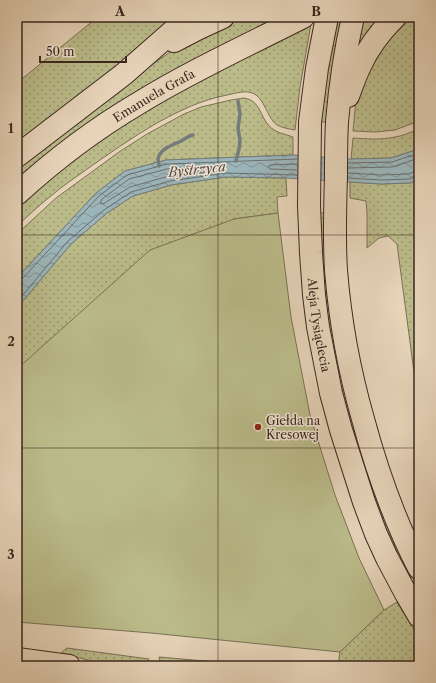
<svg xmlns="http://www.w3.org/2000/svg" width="436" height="683" viewBox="0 0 436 683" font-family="'Libre Caslon Text',serif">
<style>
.grass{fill:url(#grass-dots);stroke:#7b7154}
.green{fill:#bbbb8a;stroke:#7b7154}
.water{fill:url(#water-waves);stroke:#757c7c}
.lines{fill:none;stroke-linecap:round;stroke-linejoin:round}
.shore{stroke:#6b6e6c;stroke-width:1}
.stream{stroke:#757c7c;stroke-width:3.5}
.major-casing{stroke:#3b271f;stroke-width:24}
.major{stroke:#e6d3b8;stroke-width:22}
.grid{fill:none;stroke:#3b271f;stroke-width:1;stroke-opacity:0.55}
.poi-dot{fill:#8f2418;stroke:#efe2d1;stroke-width:1.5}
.labels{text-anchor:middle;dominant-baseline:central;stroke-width:3;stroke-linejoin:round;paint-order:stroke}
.street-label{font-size:12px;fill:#3b271f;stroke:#efe2d1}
.poi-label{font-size:12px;fill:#3b271f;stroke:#efe2d1;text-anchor:start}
.water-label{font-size:13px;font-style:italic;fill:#534a46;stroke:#efe2d1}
.neatline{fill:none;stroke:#3b271f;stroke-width:1.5}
.grid-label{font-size:13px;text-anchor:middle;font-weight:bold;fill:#3b271f}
</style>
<defs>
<pattern id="grass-dots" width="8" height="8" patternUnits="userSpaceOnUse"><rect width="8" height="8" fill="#bbbb8a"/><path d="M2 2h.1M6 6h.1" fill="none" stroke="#999870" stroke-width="1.8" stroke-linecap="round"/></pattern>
<pattern id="water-waves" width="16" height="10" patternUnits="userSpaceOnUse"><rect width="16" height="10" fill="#9bb5ba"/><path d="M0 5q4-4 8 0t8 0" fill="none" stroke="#809397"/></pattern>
</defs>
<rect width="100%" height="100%" fill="#e6d3b8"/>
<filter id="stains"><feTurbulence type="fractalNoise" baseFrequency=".005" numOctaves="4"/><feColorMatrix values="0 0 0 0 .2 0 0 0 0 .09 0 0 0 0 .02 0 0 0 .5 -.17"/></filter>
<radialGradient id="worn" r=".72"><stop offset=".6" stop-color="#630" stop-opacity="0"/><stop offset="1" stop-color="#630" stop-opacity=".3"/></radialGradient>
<path class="grass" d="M92,17H179L17,146V83L94,20Z
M237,17H284L17,184V166L125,83L176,48Z
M335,17H345L329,122H319Z
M364,17H387L353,64Z
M413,17H419V121L395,130L376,132L353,131L357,89L384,44Z
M311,24L300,87L295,130C289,129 283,128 277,125C265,116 265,94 248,92C242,91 233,94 227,95C201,100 179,111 157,123C131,138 107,155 83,172C72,180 61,187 51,196C39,205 28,216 17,226V207L42,184L120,125L210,74Z
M244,98C260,100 260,116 269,126C276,133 285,134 293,137V155L166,160L125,171L96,193L17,278V234L56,198L119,152L147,134L184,114L201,107L231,100Z
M419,129V149L391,158L351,159L353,138C367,139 381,140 395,137C403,136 411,132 419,129Z
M226,177L286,178L287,196L277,197L278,213L234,219L17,369V308L71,244L107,213L133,196L171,185Z
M419,179V220L418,221L419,232V410L397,244L388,236L379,238L367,248V213L366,201L350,198V182L381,184L410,183Z
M317,213H325L328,266L411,568L419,583V605L384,537L332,367Z
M397,602L419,638V666H338L340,652L384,610Z
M67,648L149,659L145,666H123L99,663L61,653Z
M159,657L262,666H161Z"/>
<path class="green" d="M278,213L291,317L310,415L335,495L359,558L384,610L340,652L151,633L17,622V369L150,250L234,219Z"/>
<path class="water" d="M419,149V179L410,183L381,184L286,178L226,177L171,185L133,196L107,213L71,244L17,308V278L96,193L125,171L166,160L293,155L350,159L391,158Z"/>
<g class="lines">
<path class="shore" d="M348,163L392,162L419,153
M202,167L204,169L203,171L169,176L130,187L103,204L100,203L102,199L129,179L167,169Z
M348,168L392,167L419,158
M297,170L270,169L268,167L270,165L297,164
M348,173L381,175L408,174L419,170
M348,178L381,180L409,179L419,176
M17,280L22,279L99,196L127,175L167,164L298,159
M17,302L68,241L104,210L131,192L170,181L226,173L297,175"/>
<path class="stream" d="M236,161L239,149L240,141L238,128L240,114L238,101
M159,166C159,163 158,161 158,159C160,148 173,145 181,141C185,139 188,136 193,135"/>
<defs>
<g id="major">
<path id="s1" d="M327,17L317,68L310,122L309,206L311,253L314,295L318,327L331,393L341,430L364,502L376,534L387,558L405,592L419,616"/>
<path d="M353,17C345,51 340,86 337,122C336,140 336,158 336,176C335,207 334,239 336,270C340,320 349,370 363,419C377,471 394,520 419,568"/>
<path d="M174,41L199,28L223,17"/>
<path d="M348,96C352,86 355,76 360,66C368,48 381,31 395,17"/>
<path d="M17,156L124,74L189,17"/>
<path id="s2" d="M17,194C54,160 95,129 139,103C191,71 248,45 303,17"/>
<path d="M17,659L69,666"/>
</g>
</defs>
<use href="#major" class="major-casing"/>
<use href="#major" class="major"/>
</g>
<path class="grid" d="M218,17V666M17,235H419M17,448H419"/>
<circle class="poi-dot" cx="258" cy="427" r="4"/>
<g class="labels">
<g class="street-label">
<text stroke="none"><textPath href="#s2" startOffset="169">Emanuela Grafa</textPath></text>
<text stroke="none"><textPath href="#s1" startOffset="310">Aleja Tysiąclecia</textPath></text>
</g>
<g class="poi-label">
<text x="266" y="420">Giełda na<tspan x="266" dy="14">Kresowej</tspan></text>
</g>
<g class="water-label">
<text transform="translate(197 169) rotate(-6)">Bystrzyca</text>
</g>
</g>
<rect width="436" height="683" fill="none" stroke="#e6d3b8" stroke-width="44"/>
<path d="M40 56v6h86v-6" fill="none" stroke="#3b271f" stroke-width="2"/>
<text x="46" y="56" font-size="12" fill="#3b271f" stroke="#efe2d1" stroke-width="3" paint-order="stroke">50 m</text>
<rect x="22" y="22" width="392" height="639" class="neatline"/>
<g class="grid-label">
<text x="120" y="16">A</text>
<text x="316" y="16">B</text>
<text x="11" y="133">1</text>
<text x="11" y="346">2</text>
<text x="11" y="559">3</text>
</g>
<rect width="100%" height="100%" filter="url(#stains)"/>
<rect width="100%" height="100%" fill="url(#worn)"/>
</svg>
